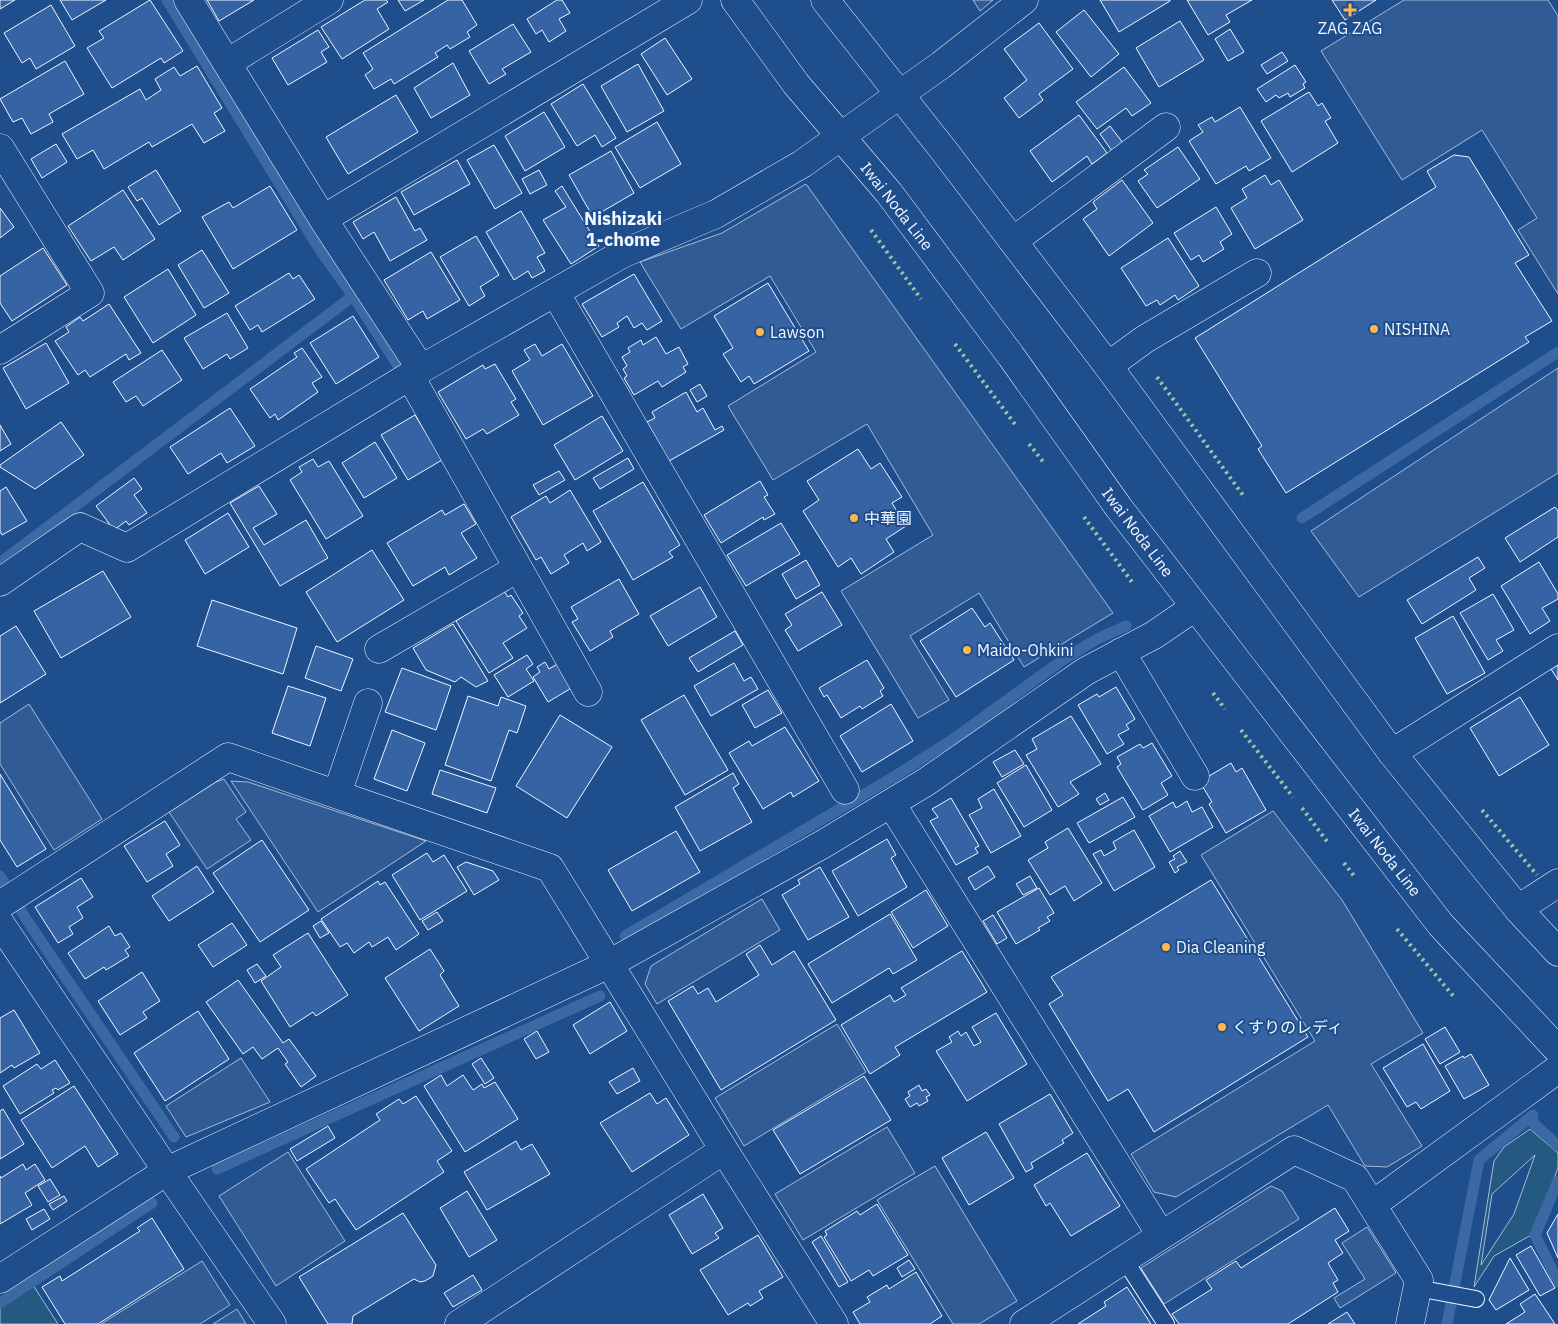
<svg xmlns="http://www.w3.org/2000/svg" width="1558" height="1324" viewBox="0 0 1558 1324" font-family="'IBM Plex Sans','Noto Sans JP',sans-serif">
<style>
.green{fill:#245a82;stroke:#a8bbd7;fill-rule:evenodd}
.parking{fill:#305b95;stroke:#a8bbd7}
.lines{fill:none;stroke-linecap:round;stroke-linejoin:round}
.stream{stroke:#3b69a3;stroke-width:11}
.building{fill:#3563a3;stroke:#f2f6ff}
.lane-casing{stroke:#f2f6ff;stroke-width:18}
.street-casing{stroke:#f2f6ff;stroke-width:29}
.secondary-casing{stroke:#f2f6ff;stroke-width:29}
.lane{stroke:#1f4e8c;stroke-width:16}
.street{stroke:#1f4e8c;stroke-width:28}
.secondary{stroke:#1f4e8c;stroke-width:28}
.hedge{stroke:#97c8a6;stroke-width:4;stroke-dasharray:2.5 4;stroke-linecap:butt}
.poi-dot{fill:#ffb74d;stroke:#1f4e8c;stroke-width:2}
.labels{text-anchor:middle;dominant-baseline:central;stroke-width:4;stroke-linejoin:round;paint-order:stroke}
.poi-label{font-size:16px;fill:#f2f6ff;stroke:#1f4e8c;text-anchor:start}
.street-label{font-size:16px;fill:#f2f6ff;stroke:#1f4e8c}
.neighbourhood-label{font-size:18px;font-weight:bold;fill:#f2f6ff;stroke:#1f4e8c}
</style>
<rect width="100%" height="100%" fill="#1f4e8c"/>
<path class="green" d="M1530,1129L1558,1153V1168L1533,1234L1494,1256L1474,1287L1494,1161L1504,1147ZM1535,1155L1514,1214L1481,1265L1492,1194Z
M33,1285L58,1324H0V1307Z"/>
<path class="parking" d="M973,0H993L980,11Z
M1404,0H1548L1558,16V294L1518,230L1537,218L1482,130L1402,180L1321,51Z
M806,184L1113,613L1024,667L979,593L910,636L949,700L918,718L841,591L933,535L867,424L773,480L728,406L816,352L770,276L681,329L640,262L722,233Z
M1558,368V473L1359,597L1311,531Z
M29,704L102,819L54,850L0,764V723Z
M224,779L246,812L236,819L251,840L207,869L169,812L216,782Z
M231,781L248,782L426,841L318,912Z
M1273,811L1342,900L1423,1033L1371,1064L1422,1146L1387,1167L1365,1166L1328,1105L1176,1197L1154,1192L1131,1154L1315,1041L1201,855Z
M762,899L780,930L657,1004L645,984L651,966Z
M837,1024L866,1072L744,1146L715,1098Z
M241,1058L270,1102L186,1137L166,1106Z
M887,1127L915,1173L803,1240L775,1194Z
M288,1152L345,1241L276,1286L219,1196Z
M935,1166L1017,1301L979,1324H953L877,1200Z
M1271,1186L1282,1191L1299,1219L1164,1304L1141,1268Z
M1367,1227L1396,1273L1340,1308L1334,1298L1365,1279L1342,1243Z
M202,1261L230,1305L200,1324H101Z
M237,1309L246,1324H213Z"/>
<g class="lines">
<path class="stream" d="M167,0L320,250L353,296L399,367
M1302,518L1558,352
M0,563L353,296
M0,876L28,922L174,1137
M625,936L892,778L952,740L1064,659L1097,639L1126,626
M1529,1119L1558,1146
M217,1169L600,996
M1558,1181L1535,1235L1558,1282
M0,1303L152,1203
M1447,1324L1479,1160L1533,1115"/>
</g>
<path class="building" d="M0,0H15L0,9Z
M60,0H106L72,20Z
M150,0L183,51L164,63L161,58L112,88L87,48L104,38L99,31Z
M207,0H254L219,21Z
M365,0H386L388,2L377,9L389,29L342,59L321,27Z
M398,0H424L405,11Z
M448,0H462L477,25L467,32L470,37L450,49L447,45L435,53L438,57L394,84L391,79L374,89L365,75L373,69L363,53Z
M557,0H562L570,13L559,19L566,31L549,42L542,30L536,34L527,19Z
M1100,0H1170V1L1119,32Z
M1187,0H1252L1226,15L1230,22L1208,35Z
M1332,0H1376L1345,20Z
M51,5L75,46L36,69L30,58L22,63L4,33Z
M1084,10L1119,54L1091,77L1056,32Z
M1180,21L1204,60L1159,87L1136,48Z
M1039,23L1073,69L1039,94L1043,100L1019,118L1004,98L1027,80L1004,49Z
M513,24L531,52L502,69L506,74L489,84L469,51Z
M1230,29L1244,52L1228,61L1215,39Z
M318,30L329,47L321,52L327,62L288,85L272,58Z
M665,38L692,79L667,95L641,54Z
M1282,52L1288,61L1267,74L1261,65Z
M65,61L84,94L49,114L53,122L31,134L22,118L13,122L0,99Z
M453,63L470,95L431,118L414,88Z
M638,64L664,111L627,132L601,86Z
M1295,65L1306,82L1303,84L1305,88L1290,97L1288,93L1279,98L1276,95L1266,102L1257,89Z
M197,66L222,108L214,113L225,131L204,143L192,124L152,147L149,142L104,169L93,150L77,159L62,134L140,89L146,100L161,90L155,79L174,67L180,76Z
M1124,67L1151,103L1132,116L1126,108L1097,129L1076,102Z
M583,84L616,138L602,147L595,135L577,146L551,104Z
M1309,92L1318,106L1322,103L1331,118L1325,121L1338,143L1292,172L1261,121Z
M396,95L418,132L348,174L326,137Z
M1240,107L1271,158L1249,171L1246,166L1216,184L1189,141L1203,132L1198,125L1212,117L1215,122Z
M544,112L565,147L525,171L505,136Z
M1079,115L1107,153L1092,164L1087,156L1052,182L1030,151Z
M657,122L681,164L640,188L615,147Z
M1110,126L1123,143L1112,151L1100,134Z
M56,144L67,162L42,178L31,159Z
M494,145L522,193L495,209L467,160Z
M1178,147L1200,179L1157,208L1138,181L1148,174L1144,170Z
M611,151L634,193L593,217L569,175Z
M1454,155L1469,157L1529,255L1515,263L1552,321L1525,337L1529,342L1286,493L1258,449L1262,446L1195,338L1436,187L1427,171Z
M457,160L470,184L414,215L401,192Z
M156,170L181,211L159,225L142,198L137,201L128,187Z
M539,170L547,185L530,194L522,179Z
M1265,175L1271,185L1279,180L1303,220L1255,249L1231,208L1247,198L1242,189Z
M1122,180L1153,223L1109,256L1083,219L1097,209L1093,202Z
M270,186L297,230L233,269L202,217L229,202L233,208Z
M562,186L599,246L571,264L543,220L566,207L555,191Z
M123,190L155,239L123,260L114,247L91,261L68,226Z
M396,197L415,231L420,228L427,240L390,261L374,232L363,239L353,222Z
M1216,207L1232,234L1220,242L1224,249L1203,262L1199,255L1191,260L1174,233Z
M0,208L14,227L0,238Z
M521,211L545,253L537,257L545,271L532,278L528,271L514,280L486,232Z
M476,236L499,275L480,287L485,296L469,306L440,257Z
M1168,238L1199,286L1178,300L1175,295L1160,305L1157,300L1146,306L1121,268Z
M43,248L67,285L12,321L0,303V276Z
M202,250L229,293L204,308L178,265Z
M431,252L460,300L427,319L423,311L408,320L384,280Z
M168,269L196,315L153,343L124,297Z
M289,273L293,279L299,275L315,299L262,332L258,325L250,330L235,306Z
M634,274L662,321L647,330L642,323L634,328L627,316L617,323L619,327L602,337L582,304Z
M768,283L809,351L754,384L749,376L741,382L723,354L733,348L714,316Z
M109,304L141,353L129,360L126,354L90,377L85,370L78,375L55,341L69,332L66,327L80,317L83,321Z
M227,313L248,348L230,359L227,354L203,369L184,338Z
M353,316L379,357L336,384L310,343Z
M656,337L666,354L679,347L688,364L683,367L686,372L662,387L658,381L634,395L624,378L627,376L623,369L627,366L622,357L630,352L628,348L641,340L643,345Z
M46,343L69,383L26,409L3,368Z
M535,344L542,356L562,344L593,396L543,425L512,371L530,360L524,350Z
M302,348L322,377L312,383L318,392L278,420L275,414L270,418L250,389L297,357L294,353Z
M162,350L182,380L143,406L136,396L126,402L113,382Z
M495,364L516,399L511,402L519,415L487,434L483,429L466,439L438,392L483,365L485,369Z
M700,384L707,396L697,402L690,390Z
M686,392L697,412L703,408L715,430L722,426L724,430L669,461L647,422L655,418L652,412Z
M230,408L255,446L227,463L221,453L188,474L170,447Z
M415,415L442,460L408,480L381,435Z
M602,416L623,451L575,480L554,445Z
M61,422L84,455L35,489L0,467V465Z
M0,425L11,444L0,451Z
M375,442L397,478L364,498L342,463Z
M858,449L871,469L880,463L902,497L892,503L906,526L886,539L894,552L861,574L851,558L838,567L803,511L819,500L807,481Z
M628,458L634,469L600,489L593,478Z
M313,459L318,467L329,461L363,516L326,539L290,480L302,472L299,467Z
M559,471L565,480L539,495L533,485Z
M134,478L142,489L134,495L147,513L129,525L126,521L114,530L96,506Z
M760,481L768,495L764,497L775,514L764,520L763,517L721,543L704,515Z
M643,482L680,545L669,552L673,557L633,580L593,511Z
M259,486L277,514L253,528L264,545L306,520L328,558L280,586L230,503Z
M6,487L27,521L2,535L0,531V491Z
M570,490L601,542L587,551L583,543L564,555L569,563L551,574L541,557L536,560L511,517L546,496L550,503Z
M464,504L476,524L461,533L477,558L449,575L445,567L413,586L387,543L442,510L445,515Z
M1555,507L1558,511V537L1520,562L1505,538Z
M228,513L249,547L205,574L185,540Z
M781,523L800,554L746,586L727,555Z
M372,550L404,600L337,642L306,592Z
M1478,557L1485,568L1469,578L1476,590L1422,624L1407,600Z
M806,560L820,585L796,599L782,574Z
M1539,562L1558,594V599L1542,608L1550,621L1530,634L1501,586Z
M103,571L131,617L61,658L34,611Z
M619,579L639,614L610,631L613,637L590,651L572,622L578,619L571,607Z
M700,587L717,617L668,646L650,616Z
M504,591L508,597L511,595L523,613L519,616L527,628L503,643L513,658L489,673L456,621Z
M822,592L842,625L798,651L785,630L792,625L785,614Z
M1493,594L1514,630L1496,640L1503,651L1488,660L1460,613Z
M212,600L297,628L283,674L197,646Z
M972,608L985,627L990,623L1014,660L956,697L920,641Z
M1453,616L1485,673L1447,694L1415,638Z
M453,624L488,681L476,687L461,677L455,682L426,670L413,648Z
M16,626L46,674L0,703V636Z
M735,631L743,645L698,672L689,658Z
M316,646L353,659L341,691L305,678Z
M527,655L533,664L526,669L534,681L508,697L494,675Z
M867,660L884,688L880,691L883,696L862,709L860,706L841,718L827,695L824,697L819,688Z
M545,662L549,669L559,663L573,687L548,702L533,677L540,672L537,667Z
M734,663L744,681L751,677L758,689L711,716L694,686Z
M1558,665V680L1551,669Z
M402,668L451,686L436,730L385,712Z
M288,686L326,698L310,746L272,733Z
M1116,687L1135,719L1126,725L1129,729L1118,735L1124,744L1107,754L1078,705L1097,694L1099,697Z
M768,690L782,713L755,728L742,705Z
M684,695L728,770L685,795L641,720Z
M468,696L498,706L501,697L526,706L517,733L509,730L491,781L445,765Z
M1520,697L1549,745L1499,776L1470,728Z
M891,704L913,741L862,772L840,736Z
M560,715L612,747L567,818L516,786Z
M1071,716L1101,764L1070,782L1079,794L1058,807L1026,755L1037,749L1032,739Z
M785,727L819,781L793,797L791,792L763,809L729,753L749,741L752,746Z
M392,730L425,743L407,791L374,779Z
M1152,743L1172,776L1161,783L1168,795L1143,810L1117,767L1121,764L1117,757L1140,744L1143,748Z
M1015,750L1024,764L1002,777L993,762Z
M1231,763L1236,772L1242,768L1266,810L1226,833L1209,804L1212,802L1201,784L1204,779Z
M1026,765L1052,810L1024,827L997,783Z
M440,770L496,788L487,813L432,794Z
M733,773L739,784L733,788L752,822L700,851L675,807Z
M0,774L46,849L17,867L0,840Z
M994,789L1021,836L991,853L969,815L982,808L978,799Z
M1105,793L1109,800L1100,805L1096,799Z
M1123,797L1135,817L1089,843L1077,823Z
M951,798L979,846L975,848L978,853L956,865L930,821L938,817L932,809Z
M1187,801L1192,812L1202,807L1213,827L1170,852L1149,816L1173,802L1176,808Z
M165,821L180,845L166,854L173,866L147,882L124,846Z
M1068,828L1102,883L1074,901L1065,886L1050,895L1028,860L1048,848L1045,842Z
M1134,830L1155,867L1114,891L1093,854L1101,850L1104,856L1116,849L1113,842Z
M676,831L700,872L632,911L608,870Z
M887,839L896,855L891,858L907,887L858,916L832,871Z
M262,840L309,910L260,942L213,873Z
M1180,851L1187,862L1177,867L1179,870L1175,873L1169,862L1175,859L1173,856Z
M427,853L433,862L444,855L467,891L420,920L392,875Z
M466,862L493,871L499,880L474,895L457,867Z
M197,866L214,892L169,921L152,896Z
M988,866L995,877L975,890L968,878Z
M820,867L849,917L808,940L782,895L800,884L798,880Z
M1030,876L1037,888L1023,895L1016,884Z
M81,878L93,897L77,907L83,918L69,927L73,934L58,943L35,907Z
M1211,880L1308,1037L1154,1132L1128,1089L1108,1101L1049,1004L1063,995L1051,977Z
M378,881L380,885L385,882L419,934L396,950L388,937L372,947L369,942L354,953L347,943L340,947L321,919Z
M1039,888L1054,913L1047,917L1050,921L1038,928L1040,930L1016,944L997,912Z
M926,890L948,926L913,948L891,912Z
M437,912L443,921L428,930L422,921Z
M890,914L917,960L893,974L889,968L832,1003L808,964Z
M993,915L1007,938L997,944L983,921Z
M321,921L329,933L320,938L313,926Z
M232,923L247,945L213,967L198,945Z
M109,926L115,936L121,933L130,947L125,950L129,956L106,970L104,967L85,979L68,953Z
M308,933L348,995L316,1016L313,1012L290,1027L261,981L281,967L273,955Z
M760,945L772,965L794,951L836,1020L721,1090L668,1001L693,986L698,994L708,988L716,1002L759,975L746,954Z
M430,949L444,971L440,975L459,1006L419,1031L385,978Z
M962,951L987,992L895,1047L900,1055L870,1074L841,1025L890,995L894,1002L906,995L901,988Z
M257,964L266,976L255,983L247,970Z
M142,972L160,1001L143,1012L147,1018L120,1035L98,1001Z
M238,980L283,1043L289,1039L316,1076L301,1087L285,1064L288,1062L278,1048L262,1059L253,1047L243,1054L206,1002Z
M610,1002L627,1031L590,1054L573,1025Z
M14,1010L40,1053L14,1068L12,1065L0,1073V1018Z
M198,1011L229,1059L165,1101L134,1053Z
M996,1013L1027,1064L967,1101L936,1051L952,1042L949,1037L958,1031L961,1036L966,1032L974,1046L981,1042L972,1027Z
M1445,1027L1460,1052L1440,1064L1425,1039Z
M537,1031L549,1052L536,1059L524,1039Z
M1423,1044L1450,1091L1421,1109L1416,1102L1407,1107L1383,1068Z
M1471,1054L1489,1085L1464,1099L1445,1066L1463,1056L1464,1058Z
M481,1058L494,1078L485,1084L472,1064Z
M55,1060L70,1083L58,1090L56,1088L52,1090L54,1093L20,1114L3,1086L37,1064L41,1069Z
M633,1068L640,1081L617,1094L609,1082Z
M441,1075L447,1086L463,1075L473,1090L482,1084L484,1088L495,1082L518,1119L465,1152L424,1086Z
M864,1076L891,1120L800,1174L773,1130Z
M919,1085L922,1091L926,1089L930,1095L926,1097L928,1101L919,1106L917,1103L910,1107L905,1099L910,1096L908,1092Z
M74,1086L118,1154L98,1167L85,1146L52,1168L21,1120Z
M650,1093L657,1104L666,1098L689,1135L632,1172L600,1123Z
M1050,1094L1073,1133L1062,1140L1064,1143L1031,1163L1033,1168L1026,1172L999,1124Z
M416,1096L452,1151L437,1161L444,1172L356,1230L335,1199L329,1203L306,1169L380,1120L376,1114L399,1099L403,1104Z
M3,1109L24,1144L0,1159V1111Z
M328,1126L335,1138L297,1161L290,1149Z
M986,1132L1014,1178L969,1205L942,1158Z
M516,1141L521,1150L532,1144L550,1174L487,1210L464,1172Z
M1087,1153L1120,1206L1071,1236L1050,1203L1046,1206L1034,1185Z
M23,1164L26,1170L35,1164L45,1180L25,1193L32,1205L0,1224V1176L1,1178Z
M50,1179L60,1195L48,1202L38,1186Z
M467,1191L497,1240L469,1257L440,1208Z
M703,1194L723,1228L715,1233L719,1238L692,1254L669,1215Z
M64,1196L67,1201L53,1210L49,1204Z
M877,1204L908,1255L873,1276L869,1270L851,1281L824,1237L827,1235L825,1231L857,1211L860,1215Z
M1335,1208L1349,1231L1335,1240L1343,1253L1328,1263L1338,1280L1333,1283L1338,1292L1288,1324H1179L1172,1314L1212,1289L1206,1280L1236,1261L1241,1268Z
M44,1209L50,1219L32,1230L26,1219Z
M403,1213L436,1265L433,1276L425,1281L420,1282L414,1279L353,1316L352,1324H328L299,1277Z
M1558,1214V1258L1547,1233Z
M152,1218L184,1269L98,1324H65L42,1287L60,1276L62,1281L140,1231L137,1228Z
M758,1235L783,1277L759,1291L763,1298L750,1306L748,1303L728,1315L700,1270Z
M821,1236L848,1282L839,1287L812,1242Z
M1531,1246L1555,1288L1540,1296L1516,1255Z
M1510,1258L1529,1290L1496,1310L1489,1300Z
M909,1260L915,1269L902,1277L897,1268Z
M916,1272L942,1316L930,1324H860L853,1312L870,1302L867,1297L887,1285L889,1289Z
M473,1275L482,1290L453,1307L444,1293Z
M1127,1287L1151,1324H1078L1106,1306L1104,1302Z
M1535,1294L1555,1324H1506L1525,1312L1520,1304Z
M1347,1312L1355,1324H1328Z"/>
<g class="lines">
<defs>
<path id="lane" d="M1124,1259L1166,1324
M1417,1288L1476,1299"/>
<path id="street" d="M188,0L323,219L421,369
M227,63L329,0
M0,148L90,293L0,350
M323,219L688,0
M1013,241L1166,127
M555,292L845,790
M1108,366L1145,339L1257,273
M410,376L588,692
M0,582L80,527L127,548L421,369L622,254L716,214L802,164L941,65L1024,0
M379,649L518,568
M1121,652L1195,776
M1392,753L1558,648
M337,794L368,703
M892,805L1161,1235
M0,905L228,757L550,868L724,1150L834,1324
M1518,909L1558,883
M0,923L167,1171L272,1324
M1372,1205L1558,1069
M0,1279L167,1171L609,964L825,843L926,782L1086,671L1154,635L1195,607
M459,1324L724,1150
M1024,1324L1294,1150L1355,1178L1419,1280L1410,1324"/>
<path id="secondary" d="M735,0L796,84L889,193L1011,356L1119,508L1441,925L1558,1050
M825,0L945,152L1108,366L1392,753L1518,909L1558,952"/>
</defs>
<use href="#lane" class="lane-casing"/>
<use href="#street" class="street-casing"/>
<use href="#secondary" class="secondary-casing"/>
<use href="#lane" class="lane"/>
<use href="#street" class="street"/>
<use href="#secondary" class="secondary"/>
<path class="hedge" d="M871,230L921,299
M955,344L1017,427
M1157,377L1245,498
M1029,444L1045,464
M1084,517L1132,582
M1213,693L1225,709
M1241,730L1293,797
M1302,808L1329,844
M1482,810L1537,875
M1344,863L1354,876
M1397,929L1455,998"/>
</g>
<g class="poi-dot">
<path d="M1347.5 2.5h5v5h5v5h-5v5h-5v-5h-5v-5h5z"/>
<circle cx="1374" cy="329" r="5"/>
<circle cx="760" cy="332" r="5"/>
<circle cx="854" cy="518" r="5"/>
<circle cx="967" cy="650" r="5"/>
<circle cx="1166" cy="947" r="5"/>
<circle cx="1222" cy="1027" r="5"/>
</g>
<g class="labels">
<g class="poi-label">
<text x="1350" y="28" text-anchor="middle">ZAG ZAG</text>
<text x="1384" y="329">NISHINA</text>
<text x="770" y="332">Lawson</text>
<text x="864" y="518">中華園</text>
<text x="977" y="650">Maido-Ohkini</text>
<text x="1176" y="947">Dia Cleaning</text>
<text x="1232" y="1027">くすりのレディ</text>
</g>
<g class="street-label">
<text transform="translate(897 206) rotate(52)">Iwai Noda Line</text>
<text transform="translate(1138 532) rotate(53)">Iwai Noda Line</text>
<text transform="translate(1385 852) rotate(52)">Iwai Noda Line</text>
</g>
<g class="neighbourhood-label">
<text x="623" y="218">Nishizaki<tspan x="623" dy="21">1-chome</tspan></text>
</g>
</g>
</svg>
